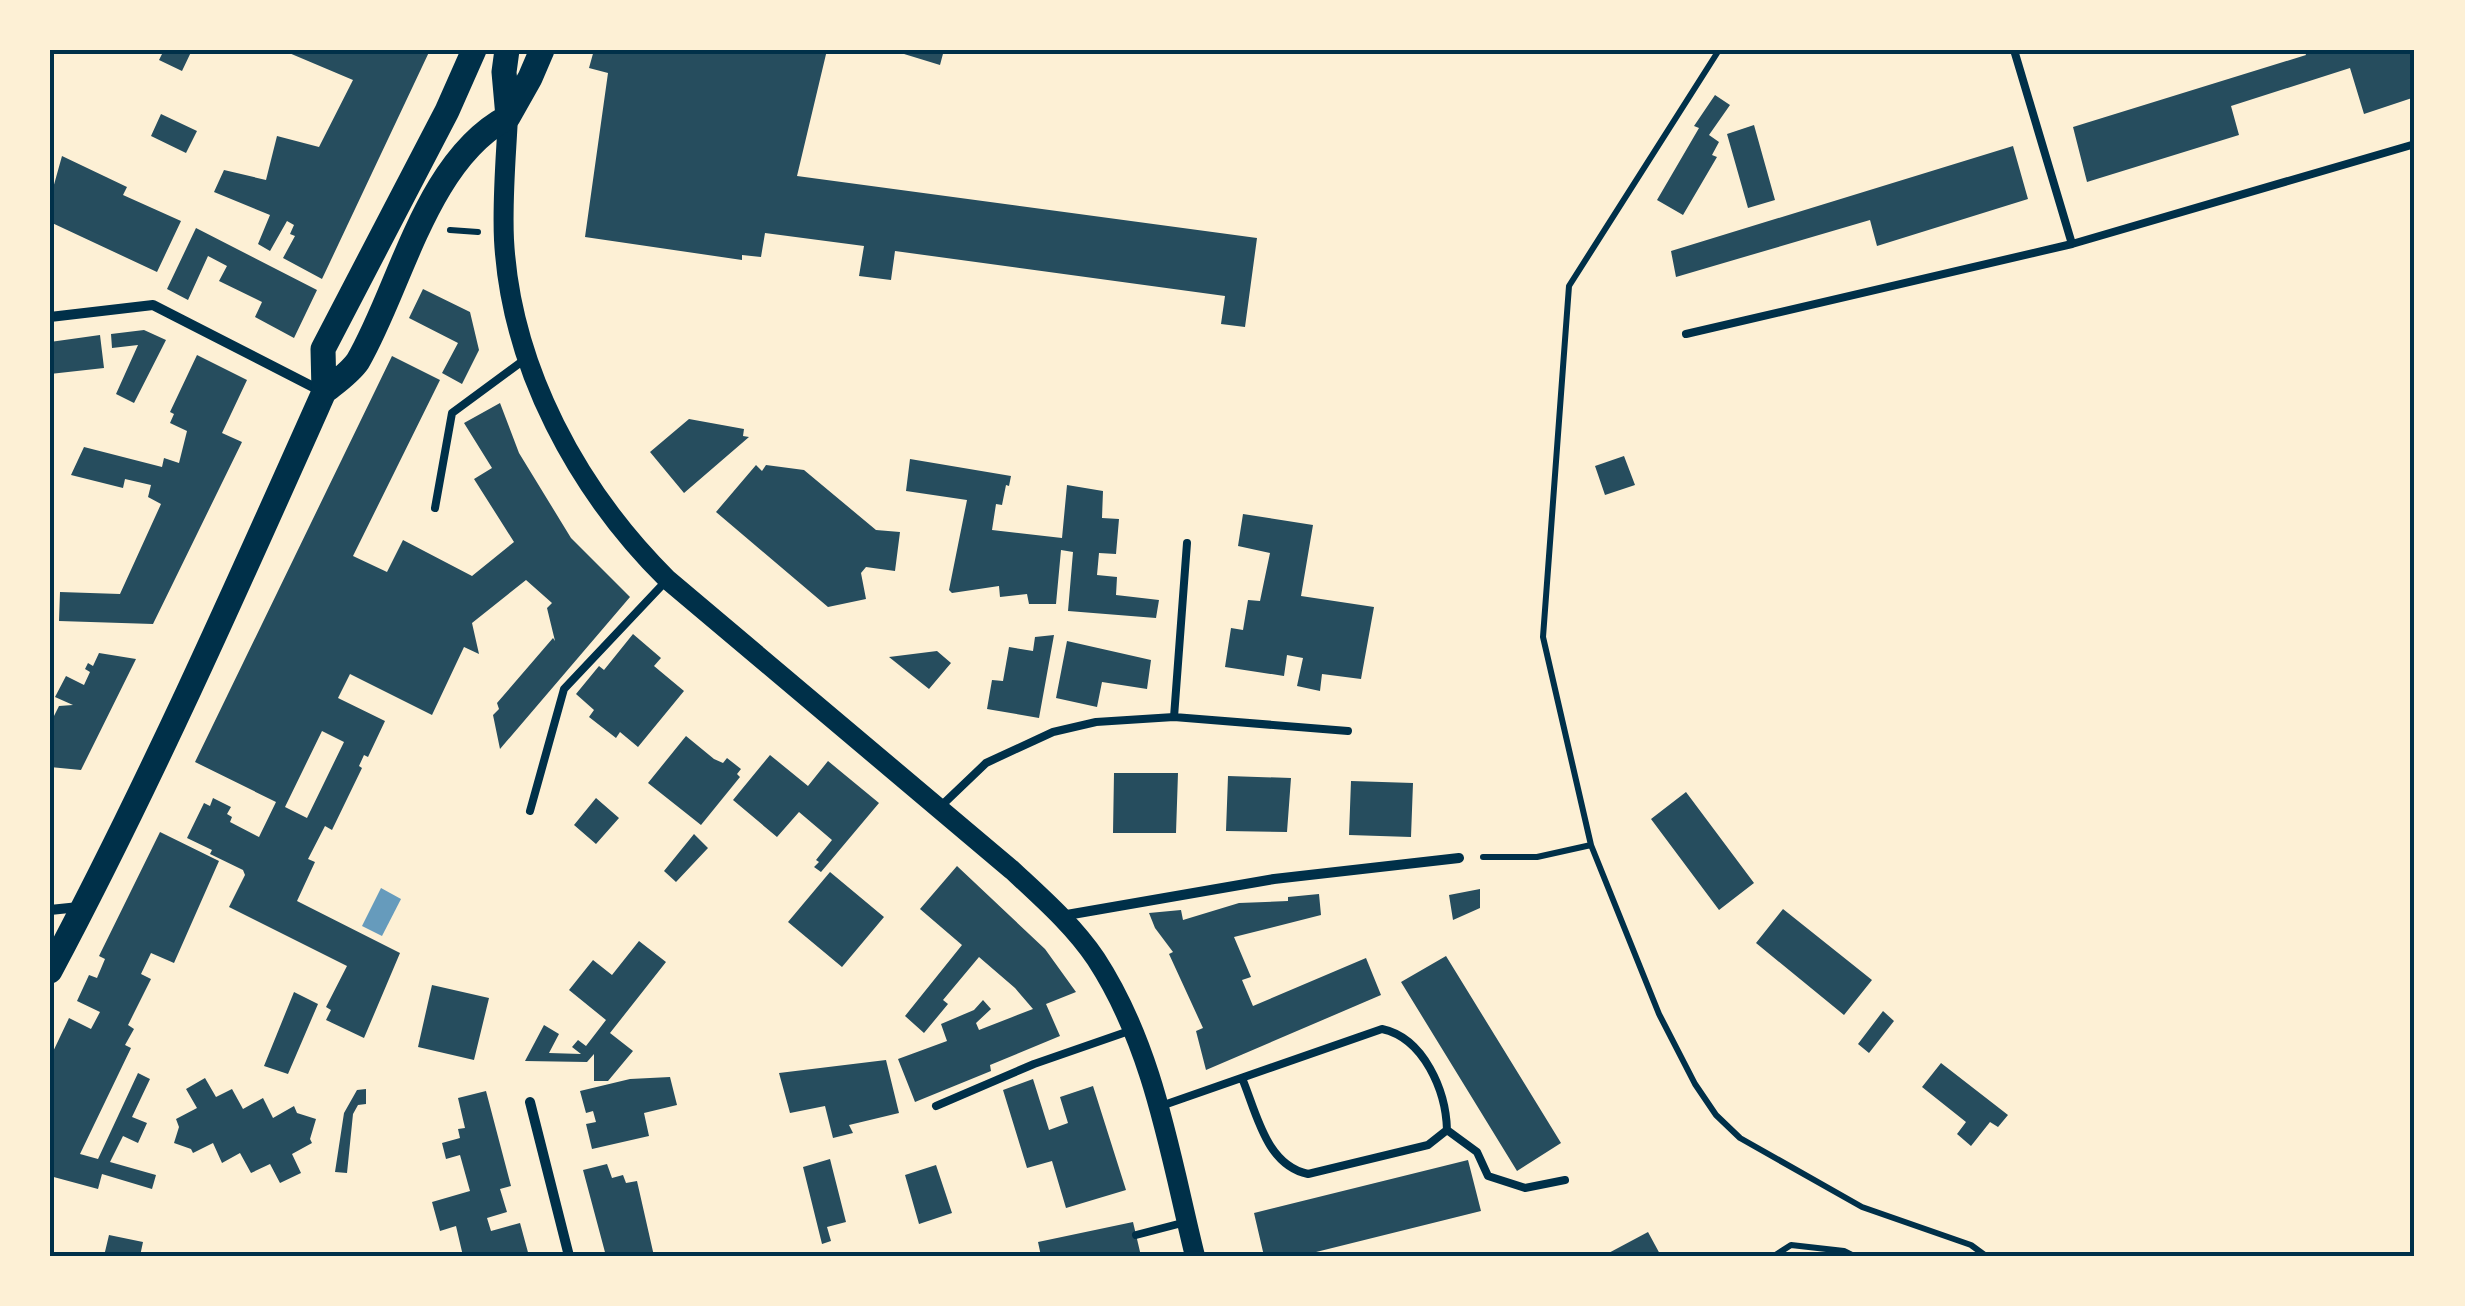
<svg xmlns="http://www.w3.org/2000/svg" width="2465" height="1306" viewBox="0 0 2465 1306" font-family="Overpass,sans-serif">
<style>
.water{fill:#669bbc}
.building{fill:#264d5e;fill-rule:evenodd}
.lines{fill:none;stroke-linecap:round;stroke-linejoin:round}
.path{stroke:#003049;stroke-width:6}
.service{stroke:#003049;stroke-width:8}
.minor{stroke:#003049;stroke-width:10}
.secondary{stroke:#003049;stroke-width:20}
.primary{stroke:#003049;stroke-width:25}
.neatline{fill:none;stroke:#003049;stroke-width:4}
</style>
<rect width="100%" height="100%" fill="#fdf0d5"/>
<path class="water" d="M381,888L401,899L382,936L362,926Z"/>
<path class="building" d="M164,50H192L182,71L159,60Z
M282,50H430L322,279L283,258L295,236L290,234L294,225L287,221L270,251L258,244L270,215L214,192L224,170L266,180L277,136L319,147L353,80Z
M594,50H827L797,176L1257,238L1245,327L1221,324L1225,296L895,251L891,280L859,276L864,246L765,233L761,257L742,255V260L585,237L608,73L589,68Z
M891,50H944L940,65Z
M2304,50H2415V97L2364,114L2350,68L2231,106L2239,135L2087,182L2073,127L2306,55Z
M1715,95L1730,105L1709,135L1719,142L1712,155L1717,157L1683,215L1657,200L1699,128L1694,126Z
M161,114L197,131L186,153L151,136Z
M1754,125L1775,200L1748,208L1727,134Z
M2013,146L2028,199L1877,246L1870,220L1676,277L1671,251Z
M62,156L127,187L123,195L181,221L157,272L50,222V199Z
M196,228L317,290L294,338L255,317L262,302L219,281L227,266L208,256L188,300L167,289Z
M423,289L470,312L479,350L462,384L442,373L458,343L409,318Z
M144,330L166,340L134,403L116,394L138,345L112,348L111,334Z
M100,335L104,368L50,374V342Z
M197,355L247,380L222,433L242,442L153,624L59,621L60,592L120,594L161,504L148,497L151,485L125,479L123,488L71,475L84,447L162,467L164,458L179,463L187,431L170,423L174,414L170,412Z
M392,356L440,380L353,556L387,572L403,540L472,576L514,542L474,479L492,468L464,423L500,403L519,453L571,538L630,597L500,749L493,715L499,709L497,703L553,638L555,641L547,608L552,603L526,580L472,623L479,654L464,647L432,715L350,674L338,698L385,721L368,757L364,755L359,766L362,768L332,830L325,826L308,859L315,862L297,901L400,953L364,1038L326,1020L331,1010L326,1007L347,966L229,907L245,875L243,870L210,854L212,850L187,838L204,803L210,806L213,798L231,807L227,814L232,817L230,822L259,837L276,802L195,762ZM322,731L344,742L307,818L285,807Z
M689,419L744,429L743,436L749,437L684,493L650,452Z
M1624,456L1635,485L1605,495L1595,466Z
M910,459L1011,476L1009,486L1006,485L1002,505L996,504L992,530L1062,538L1067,485L1103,491L1102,518L1119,519L1116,554L1099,553L1097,575L1117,577L1116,595L1159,600L1156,618L1068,611L1073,552L1061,550L1056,604H1029L1027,594L1000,597L999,586L952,593L949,590L967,500L906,491Z
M756,465L762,471L766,465L804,470L876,530L900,532L895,571L866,567L861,573L866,599L828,607L716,512Z
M1243,514L1313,525L1301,596L1374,607L1361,679L1322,674L1320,691L1297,686L1303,658L1287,655L1284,676L1225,667L1231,628L1243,630L1248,600L1260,601L1270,553L1238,546Z
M633,634L661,658L654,666L684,691L638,747L620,732L616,738L589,717L594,710L576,694L599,666L604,670Z
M1054,635L1039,718L987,709L992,680L1003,681L1009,647L1033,651L1035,637Z
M1067,641L1151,660L1147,689L1102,682L1097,707L1056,698Z
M937,651L951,663L929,689L889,657Z
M99,653L136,659L81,770L50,767V724L59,706L73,705L55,697L66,676L84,685L90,672L85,669L88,663L93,666Z
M686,736L714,759L723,763L727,758L741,769L737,774L740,777L701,825L648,783Z
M770,755L808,786L828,761L879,803L821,872L814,867L819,862L816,860L832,840L799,812L777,837L733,800Z
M1114,773H1178L1176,833H1113Z
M1228,776L1291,778L1287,832L1226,831Z
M1351,781L1413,783L1411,837L1349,835Z
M1686,792L1754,883L1719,910L1651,819Z
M596,798L619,818L596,844L574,825Z
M160,832L219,861L174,963L151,953L141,974L151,979L128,1025L134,1029L125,1045L131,1048L80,1154L98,1159L138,1073L150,1079L132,1117L147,1123L138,1143L123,1136L110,1162L156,1175L152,1189L102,1174L98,1189L50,1176V1058L69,1018L91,1029L100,1012L77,1001L89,975L97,978L105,959L99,956Z
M694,834L708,848L676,882L664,871Z
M957,866L1045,949L1076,992L1046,1004L1060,1036L990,1065L991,1071L915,1102L898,1059L947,1041L941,1024L974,1010L983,1000L991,1009L976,1023L979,1030L1033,1009L1015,988L979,957L943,1000L948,1004L924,1033L905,1016L962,945L920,909Z
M830,872L884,917L842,967L788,922Z
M1480,889V908L1453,920L1449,895Z
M1319,894L1321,915L1234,937L1251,977L1242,980L1253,1006L1366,958L1381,995L1206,1070L1196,1031L1203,1028L1169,954L1173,952L1155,928L1149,913L1181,910L1183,920L1239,903L1288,901V897Z
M1783,909L1872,980L1844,1015L1756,943Z
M639,941L666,962L610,1033L633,1051L608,1081H594V1054L587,1062L525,1061L544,1025L559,1034L549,1053L581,1054L572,1047L578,1040L586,1046L606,1020L569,990L593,960L612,975Z
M1446,956L1561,1143L1517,1171L1401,982Z
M432,985L489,998L474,1060L418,1047Z
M294,992L318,1004L288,1074L264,1066Z
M1883,1011L1894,1021L1869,1053L1858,1044Z
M886,1060L899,1113L849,1125L853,1133L833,1138L825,1106L790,1113L779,1073Z
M1941,1063L2008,1115L1998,1127L1990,1122L1971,1146L1957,1134L1966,1122L1922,1087Z
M670,1077L677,1105L644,1113L649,1136L592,1149L586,1124L596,1122L593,1111L586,1113L580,1091L630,1079Z
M205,1078L216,1097L232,1089L243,1109L263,1098L273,1118L294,1106L297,1113L316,1119L310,1139L312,1143L292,1154L301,1173L280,1183L270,1164L251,1173L240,1153L222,1163L213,1143L193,1153L191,1149L174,1143L179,1127L176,1119L197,1108L186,1089Z
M1033,1079L1049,1130L1068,1123L1060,1097L1093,1086L1126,1190L1066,1208L1052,1161L1027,1168L1003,1090Z
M366,1089V1104L358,1105L353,1114L347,1173L335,1172L344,1113L357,1090Z
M486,1091L511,1186L500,1189L507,1212L487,1218L491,1231L520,1223L529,1256H463L456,1226L440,1231L432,1202L470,1191L460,1155L446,1159L442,1143L460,1138L458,1129L465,1128L458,1098Z
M830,1159L846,1222L827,1227L831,1241L822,1244L803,1167Z
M1468,1160L1481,1211L1300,1256H1264L1254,1213Z
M607,1164L612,1178L623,1175L626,1183L637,1181L654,1256H606L583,1170Z
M936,1165L952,1213L919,1224L905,1175Z
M1133,1222L1141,1256H1041L1038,1242Z
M1648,1232L1661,1256H1603Z
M109,1235L143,1242L140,1256H104Z"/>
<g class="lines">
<path class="path" d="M1719,50L1569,286L1543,637L1591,845L1659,1014L1695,1084L1716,1115L1740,1138L1862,1207L1971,1245L1986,1256
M450,230L478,232
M1483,857H1537L1591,845
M1774,1256L1791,1245L1844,1251L1854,1256"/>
<path class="service" d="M2014,50L2072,244L2415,144
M1686,334L2072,244
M435,508L452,413L524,360
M1174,717L1187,543
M940,807L986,763L1053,732L1096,722L1174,717L1348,731
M530,811L564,689L666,581
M936,1106L1034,1064L1132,1030
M1161,1106L1382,1029C1424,1038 1446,1091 1447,1130L1428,1145L1308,1174C1266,1165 1257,1114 1242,1078
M1447,1130L1477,1152L1488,1176L1525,1188L1565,1180
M1136,1235L1186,1222"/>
<path class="minor" d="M50,317L153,305L323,392
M50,910L79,907
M1061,916L1274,879L1459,858
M530,1102L569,1256"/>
<path class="secondary" d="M508,117C506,157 502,199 504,240C511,368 578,491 668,580L1012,870C1042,898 1073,925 1096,959C1154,1048 1170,1155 1195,1256"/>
<path class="primary" d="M507,50L504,72L508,117
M508,117L530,78L542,50
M324,392L323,349L447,111L474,50
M50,971C150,783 237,587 324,392C335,383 350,373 358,361C401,287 426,160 508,117"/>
</g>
<rect width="2465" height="1306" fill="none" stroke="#fdf0d5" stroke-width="105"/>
<rect x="52" y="52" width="2360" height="1202" class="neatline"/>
</svg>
